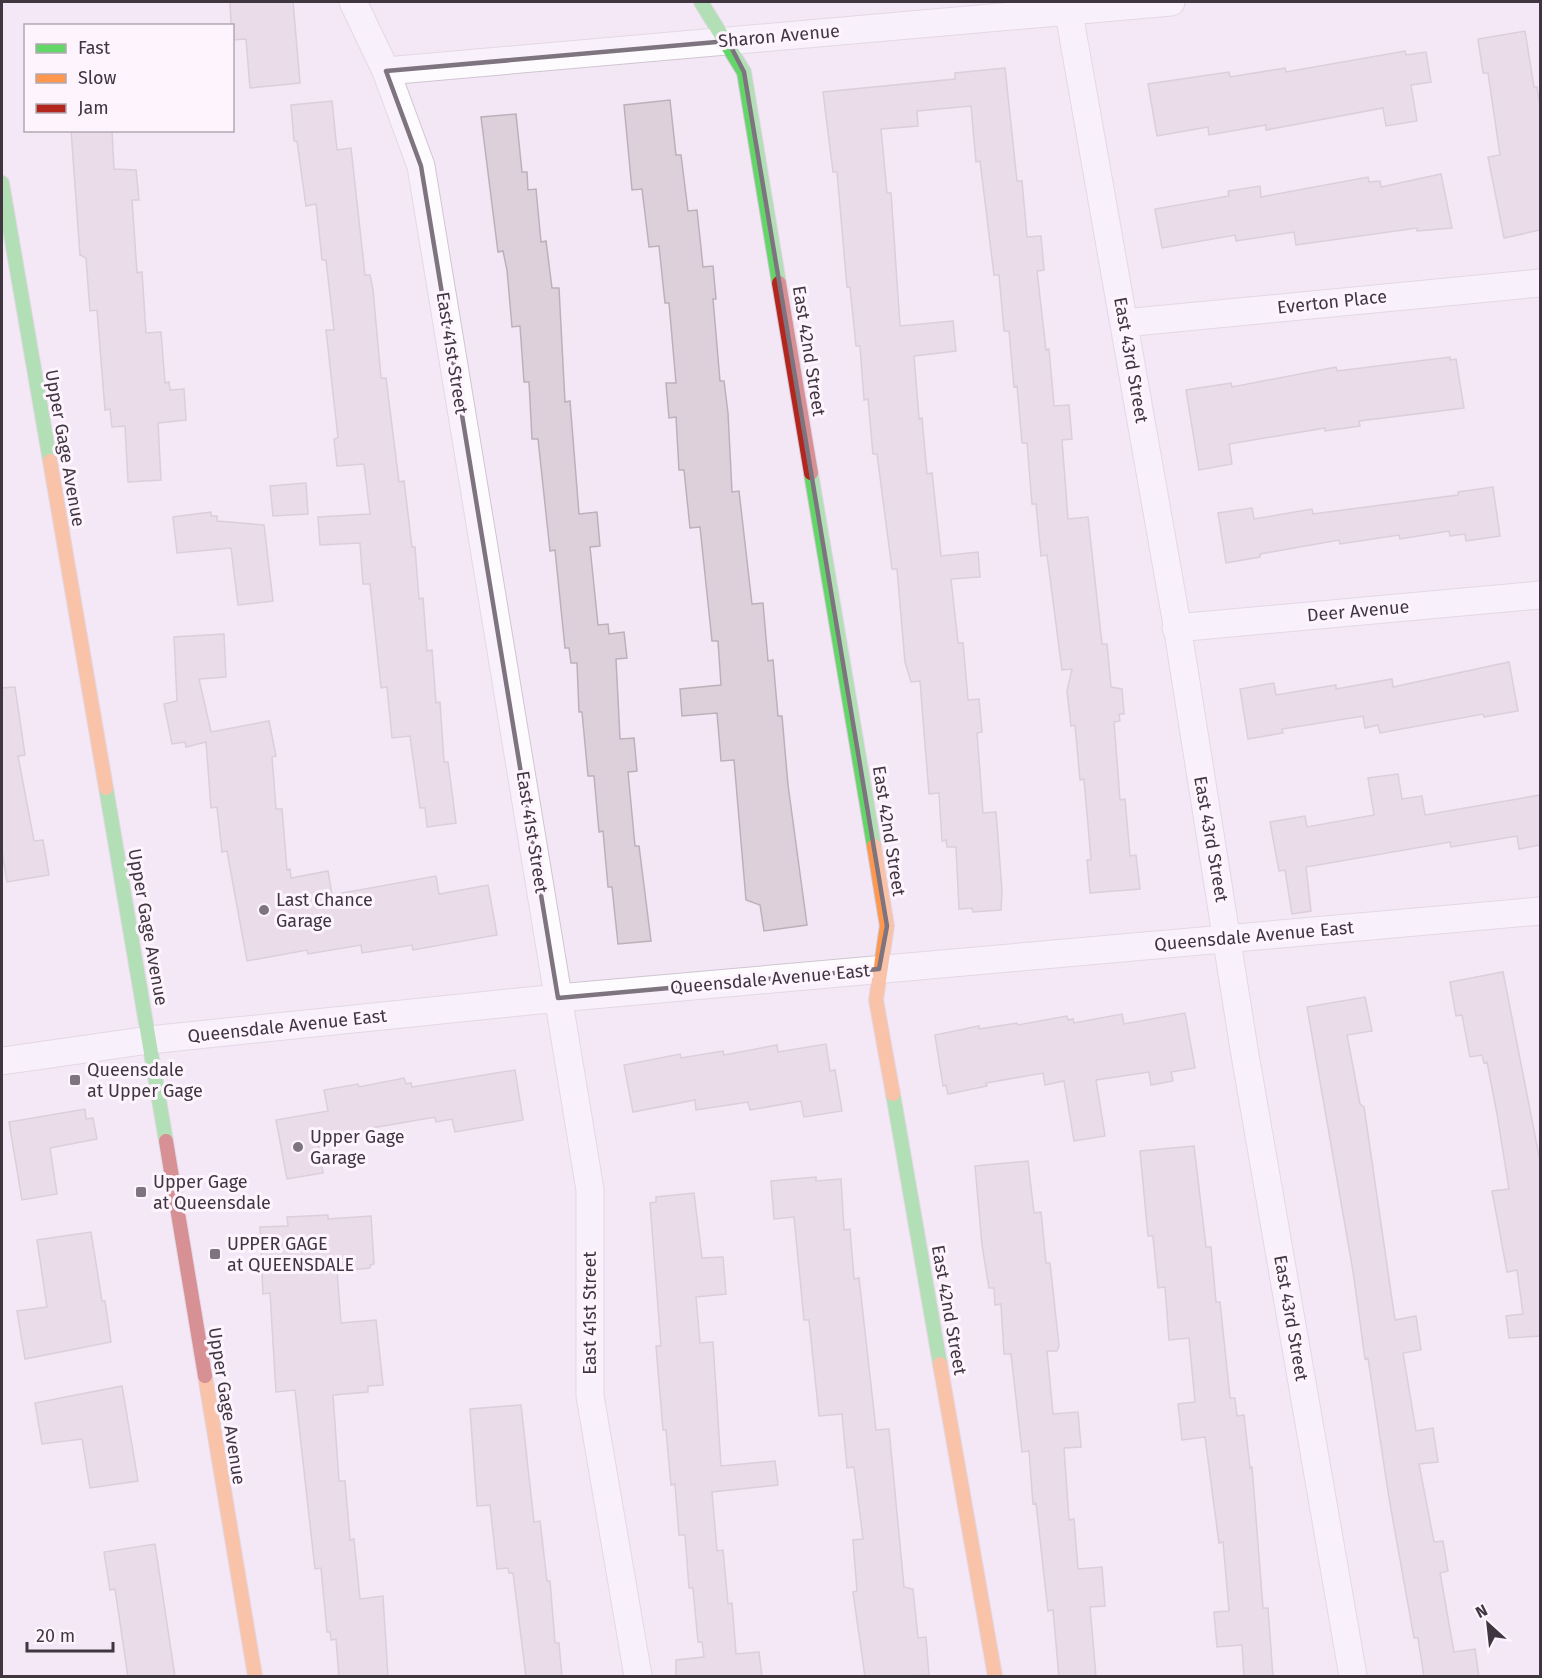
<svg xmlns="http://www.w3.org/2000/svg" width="1542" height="1678" viewBox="0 0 1542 1678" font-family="'Fira Sans',sans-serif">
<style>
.building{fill:#ddd0da;stroke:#bcb1ba;stroke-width:1.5}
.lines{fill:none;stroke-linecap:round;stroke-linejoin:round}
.street-casing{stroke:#cfc5d1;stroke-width:29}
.fast-casing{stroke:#cfc5d1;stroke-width:16}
.slow-casing{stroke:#cfc5d1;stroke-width:16}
.jam-casing{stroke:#cfc5d1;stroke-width:16}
.street{stroke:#fdfbfe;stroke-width:27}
.fast{stroke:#63d668;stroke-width:14}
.slow{stroke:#ff974d;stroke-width:14}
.jam{stroke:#b3261e;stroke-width:14}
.marked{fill:none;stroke:#7e747f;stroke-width:4.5;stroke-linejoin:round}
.poi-dot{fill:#7e747f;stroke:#fdf4fe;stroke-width:2}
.labels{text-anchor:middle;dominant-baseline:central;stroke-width:6;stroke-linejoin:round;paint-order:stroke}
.street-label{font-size:18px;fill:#3f3640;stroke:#fdf4fe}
.poi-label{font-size:18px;fill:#3f3640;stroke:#fdf4fe;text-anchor:start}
</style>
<rect width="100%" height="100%" fill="#f4e7f5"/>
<path class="building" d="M230,2H293L300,83L250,88L246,39L232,40Z
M1525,31L1534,87H1537L1540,107V230L1504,238L1488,157L1500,155L1488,73H1483L1478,39Z
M1405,51L1406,55L1426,52L1431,82L1411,85L1417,121L1386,126L1383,108L1266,130V125L1209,135L1208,127L1157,136L1148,84L1229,72L1230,77L1285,68L1286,72Z
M1005,68L1017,181H1022L1027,237L1041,236L1044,270L1037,271L1046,350L1049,349L1054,406L1069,405L1072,439L1062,440L1068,519L1088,517L1102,644H1107L1111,687L1122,689L1124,714H1119L1120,721L1114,722L1120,800L1125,799L1130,856L1136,855L1140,889L1090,893L1087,860H1091L1084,779L1080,780L1075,725L1071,726L1067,691L1072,669L1062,670L1047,555L1041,556L1036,504H1032L1027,443H1022L1017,386L1014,387L1009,331H1004L999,275H994L980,161L976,162L971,106L917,111L918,126L881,129L887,193H891L900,326L953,321L956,351L914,356L919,419L922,418L927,474L932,473L941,556L978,552L980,577L951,579L958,643H963L968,700L979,699L982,732L977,733L983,813L996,812L1002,891L1001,910L973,912L972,908L959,909L956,847H947L946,840L942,841L939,793L929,794L920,681L911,682L905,662L897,569H892L877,454H873L868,399L864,400L860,346H856L850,287H847L837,172H833L823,92L955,79V73Z
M670,100L676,155H681L688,211L697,210L703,267L713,266L716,299H713L720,381H724L728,413L732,492L739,491L752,604L763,603L768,661L773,660L778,716H782L788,785L807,925L764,931L760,905L746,900L734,760L721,761L717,713L682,716L680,689L721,685L718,641H712L700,527L690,528L684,470H679L676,417L669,418L666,383H676L669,303H665L659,246L649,247L642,189L632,190L624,105Z
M332,101L337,150L351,148L365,275H370L373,290L381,378H386L399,482L404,481L412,547H415L419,599L423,598L427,651L432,650L436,703L440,702L444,762H448L456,823L427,827L425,808H420L410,736L392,738L387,687L381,688L370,584H363L360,543L320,545L318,517L370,514L364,464L337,466L334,439L338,438L326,330H334L326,260H322L316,204L306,206L297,141H294L291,105Z
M516,114L522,172H527L528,190L536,189L541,242L546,241L552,288H559L565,402L570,401L579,514L597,512L600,546L590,547L598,625L608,624L609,634L624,632L627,658L616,659L620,739L634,738L637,771L628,772L635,846H639L651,941L618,944L612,887H608L603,831L599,832L594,776H588L582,712H579L577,663H571L569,648H565L555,550L550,551L538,439H532L529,382H524L520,326L512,327L507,270L503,251L498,252L481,117Z
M71,130H112L114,169L136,170L139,200H132L137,273L142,272L146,333L161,332L165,383L169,382L170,390L184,389L186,420L158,423L161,480L128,482L125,426L112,427L110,409L105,410L97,310L90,311L86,258L80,255Z
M1441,174L1452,228L1417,231V228L1296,245L1294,232L1236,241L1235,235L1162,248L1155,209L1229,196L1228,191L1260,186L1261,197L1368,177L1369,182L1380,181L1381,187Z
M1450,357V360L1456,359L1464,408L1359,421L1360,426L1325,431V428L1229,444L1232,464L1199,470L1186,390L1231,383L1232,387L1336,367L1337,371Z
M306,483L308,514L273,516L270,486Z
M1493,487L1500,536L1466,541L1465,534L1450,536L1449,531L1400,539L1399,535L1340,544L1339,540L1260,554V557L1226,563L1218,513L1252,508L1254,519L1312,509L1313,514L1458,495V492Z
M211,512V516H217V521L264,525L273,601L238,605L231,548L177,553L173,517Z
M224,634L226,677L199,679L211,732L269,721L276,756L272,757L276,809H282L287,870L290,869L291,878L328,871L332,895L436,876L439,894L488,885L497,935L413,950L412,945L362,953L361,945L308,954L307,950L247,961L227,851L222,852L217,807L211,808L206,742L186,747L185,742L172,744L164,704L177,701L174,637Z
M1509,662L1518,711L1484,717L1483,714L1380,733L1378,725L1365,728L1363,716L1282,729L1283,733L1248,739L1240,689L1274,683L1276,695L1336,685V689L1392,679L1393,687Z
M15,687L25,755L18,756L34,841L43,840L49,875L7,882L2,851V688Z
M1398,774L1402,799L1422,796L1425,815L1540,795V845L1519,849L1517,836L1451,847L1450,842L1306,867L1311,911L1292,914L1285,870L1279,871L1270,822L1305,816L1307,827L1374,815L1368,778Z
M1503,972L1540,1161V1336L1509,1338L1506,1316L1523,1314L1517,1270L1507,1272L1492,1191L1509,1189L1497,1114L1487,1062L1484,1063L1482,1055L1470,1057L1462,1015L1456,1016L1450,982Z
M1365,997L1372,1031L1347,1035L1360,1104L1364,1107L1395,1320L1416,1316L1421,1350L1403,1353L1416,1431L1433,1428L1438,1462L1419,1464L1434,1542L1443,1541L1448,1571L1440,1573L1454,1652L1475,1649L1479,1677H1424L1418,1638H1414L1389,1498L1368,1358L1365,1359L1353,1271L1307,1007Z
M1185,1013L1195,1068L1171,1072L1173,1081L1151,1085L1149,1072L1096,1080L1105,1136L1074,1141L1064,1081L1045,1085L1043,1073L986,1083L987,1086L948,1094L946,1085L943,1086L935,1035L979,1026V1029L1017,1023L1018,1025L1067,1016L1068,1020L1073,1019L1074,1023L1122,1014L1124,1024Z
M826,1044L830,1071L835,1070L842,1111L804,1117L801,1101L750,1110L748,1102L696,1110L695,1100L633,1112L624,1065L680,1054L681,1058L723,1051L724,1055L777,1045L778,1052Z
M515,1070L523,1120L455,1132L452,1119L436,1122L435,1117L366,1129V1133L318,1142L323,1173L287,1179L276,1120L328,1111L324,1090L358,1084L359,1087L404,1078L406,1084L411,1083L412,1087Z
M85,1109L86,1119L93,1118L97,1139L50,1148L57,1194L22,1200L9,1122Z
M1194,1146L1206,1247H1211L1216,1302H1220L1230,1398H1235L1237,1416L1244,1415L1250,1468L1252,1467L1263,1608H1268L1273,1677H1244L1242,1645L1217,1647L1214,1612L1229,1611L1223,1542L1219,1543L1205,1437L1182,1440L1178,1404L1195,1402L1189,1338L1169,1340L1165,1287L1158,1288L1153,1236H1148L1140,1151Z
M1028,1161L1034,1213L1041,1212L1046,1263H1050L1059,1346L1057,1351H1047L1053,1414L1078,1412L1081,1447L1064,1448L1069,1520L1074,1519L1078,1569L1102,1567L1105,1606L1090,1607L1096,1677H1059L1053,1610L1048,1611L1036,1503L1033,1504L1029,1451L1022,1452L1011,1354H1004L1001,1304L995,1305L994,1288H989L982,1245L975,1166Z
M816,1177V1181L841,1179L844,1230L850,1229L854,1279L859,1278L876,1430L889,1429L904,1587L913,1589L918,1638L926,1637L929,1675L865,1677L853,1592L857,1591L853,1540L863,1539L854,1467L847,1468L842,1414L819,1416L809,1320H804L794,1217L774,1219L771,1181Z
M694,1193L702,1258L723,1257L726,1294L696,1297L700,1343L713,1342L721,1466L775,1461L778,1485L712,1492L717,1551L723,1550L728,1604L732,1603L736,1654L759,1652L762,1677H676V1660L704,1657L702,1642H698L693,1588H689L685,1535H679L675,1484L671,1485L666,1430H663L656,1346H661L650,1203L656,1202V1197Z
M328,1215V1219L371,1216L374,1264L370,1265V1268L337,1271L341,1323L376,1320L383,1385L368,1386V1392L333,1395L339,1481H345L350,1540L354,1539L360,1599L383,1596L388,1677H339L336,1639L331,1640L330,1632H327L321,1568L315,1569L295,1390L276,1392L270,1293L263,1294L260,1227L288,1226L287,1217Z
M91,1232L102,1301H105L111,1342L25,1359L17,1311L47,1307L37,1240Z
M122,1386L138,1481L90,1488L82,1439L42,1444L35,1403Z
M521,1405L534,1522L540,1521L547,1581H550L555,1643H559L562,1677H526L513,1573H509L508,1568L497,1569L490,1505L477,1506L470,1409Z
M155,1544L175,1677H128L115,1589L110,1590L104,1552Z"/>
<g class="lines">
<defs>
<path id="street" d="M353,2L386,71L421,166L590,1190V1396L638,1676
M1067,2L1176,619L1244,1049L1353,1676
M386,71L1171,2
M1124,323L1540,283
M1176,628L1540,595
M2,1061L149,1040L558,998L1540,911"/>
<path id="fast" d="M701,2L744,72L779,283
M2,183L50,461
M811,473L874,846
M106,788L166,1141
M893,1094L940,1364"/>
<path id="slow" d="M50,461L106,788
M874,846L887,926L876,1000L893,1094
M940,1364L995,1676
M205,1376L255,1676"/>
<path id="jam" d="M779,283L811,473
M166,1141L205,1376"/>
</defs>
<use href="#street" class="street-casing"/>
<use href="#fast" class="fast-casing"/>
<use href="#slow" class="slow-casing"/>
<use href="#jam" class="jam-casing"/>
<use href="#street" class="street"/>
<use href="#fast" class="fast"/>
<use href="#slow" class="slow"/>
<use href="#jam" class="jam"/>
</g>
<path d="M0 0H1542V1678H0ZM728,41L744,72L887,926L879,969L558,998L421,166L386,71Z" fill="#f4e7f5" fill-opacity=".55" fill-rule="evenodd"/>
<path class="marked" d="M728,41L744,72L887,926L879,969L558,998L421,166L386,71Z"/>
<g class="poi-dot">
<circle cx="264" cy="910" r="6"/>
<rect x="69" y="1074" width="12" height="12" rx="3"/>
<circle cx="298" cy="1147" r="6"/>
<rect x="135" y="1186" width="12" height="12" rx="3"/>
<rect x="209" y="1248" width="12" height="12" rx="3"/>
</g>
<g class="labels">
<g class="street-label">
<text transform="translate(779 36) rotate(-5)">Sharon Avenue</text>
<text transform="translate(1332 302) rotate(-6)">Everton Place</text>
<text transform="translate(809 351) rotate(81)">East 42nd Street</text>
<text transform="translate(452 353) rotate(81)">East 41st Street</text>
<text transform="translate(1131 360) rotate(80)">East 43rd Street</text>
<text transform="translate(65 448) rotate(80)">Upper Gage Avenue</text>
<text transform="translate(1358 611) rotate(-5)">Deer Avenue</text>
<text transform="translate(889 831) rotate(81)">East 42nd Street</text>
<text transform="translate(532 832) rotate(81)">East 41st Street</text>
<text transform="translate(1211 839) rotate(80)">East 43rd Street</text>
<text transform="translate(148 927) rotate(80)">Upper Gage Avenue</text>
<text transform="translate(1254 936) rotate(-5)">Queensdale Avenue East</text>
<text transform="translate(770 979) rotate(-5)">Queensdale Avenue East</text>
<text transform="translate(287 1026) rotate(-6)">Queensdale Avenue East</text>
<text transform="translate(949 1310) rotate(80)">East 42nd Street</text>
<text transform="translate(590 1313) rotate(-90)">East 41st Street</text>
<text transform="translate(1291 1318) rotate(80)">East 43rd Street</text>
<text transform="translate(227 1406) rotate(81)">Upper Gage Avenue</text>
</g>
<g class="poi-label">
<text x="276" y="900">Last Chance<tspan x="276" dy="21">Garage</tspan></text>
<text x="87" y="1070">Queensdale<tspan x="87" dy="21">at Upper Gage</tspan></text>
<text x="310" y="1137">Upper Gage<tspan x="310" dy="21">Garage</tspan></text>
<text x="153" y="1182">Upper Gage<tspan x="153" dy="21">at Queensdale</tspan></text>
<text x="227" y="1244">UPPER GAGE<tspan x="227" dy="21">at QUEENSDALE</tspan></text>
</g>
</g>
<rect width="1542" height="1678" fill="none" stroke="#3f3640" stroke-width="6"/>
<rect x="24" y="24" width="210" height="108" fill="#fdf4fe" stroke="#b1a8b2" stroke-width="1.5"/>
<rect x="36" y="44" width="30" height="9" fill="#63d668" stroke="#b1a8b2" stroke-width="1.5"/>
<text x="78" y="54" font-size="18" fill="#3f3640">Fast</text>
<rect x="36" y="74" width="30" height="9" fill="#ff974d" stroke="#b1a8b2" stroke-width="1.5"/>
<text x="78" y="84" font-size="18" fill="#3f3640">Slow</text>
<rect x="36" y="104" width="30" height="9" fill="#b3261e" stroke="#b1a8b2" stroke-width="1.5"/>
<text x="78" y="114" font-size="18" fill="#3f3640">Jam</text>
<g transform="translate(1488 1624) rotate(333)" stroke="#fdf4fe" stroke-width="4.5" paint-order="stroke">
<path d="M0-4.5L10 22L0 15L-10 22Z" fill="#3f3640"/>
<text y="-9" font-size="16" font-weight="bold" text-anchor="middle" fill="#3f3640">N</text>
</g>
<path d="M27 1642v9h86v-9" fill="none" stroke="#3f3640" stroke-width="3"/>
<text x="36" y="1642" font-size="18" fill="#3f3640" stroke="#fdf4fe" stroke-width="4.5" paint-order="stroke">20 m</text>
</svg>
